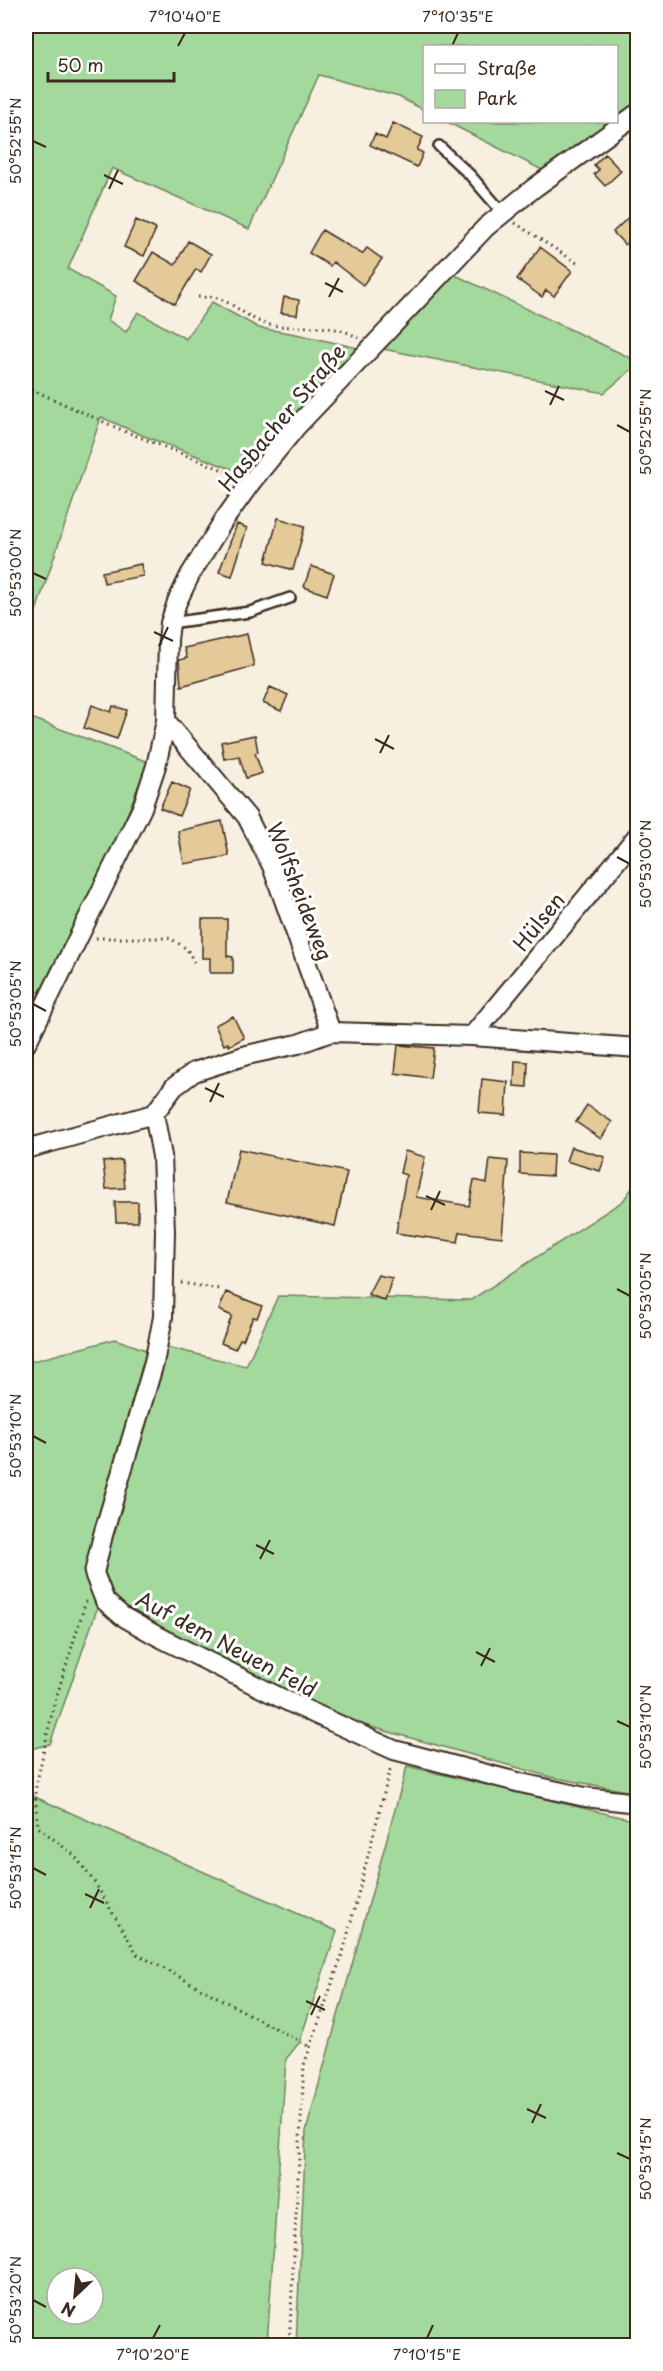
<svg xmlns="http://www.w3.org/2000/svg" width="663" height="2371" viewBox="0 0 663 2371" font-family="'Playpen Sans',sans-serif">
<style>
.green{fill:#a3d99c;stroke:#6f825d;stroke-width:1.5;fill-rule:evenodd}
.building{fill:#e4ca99;stroke:#3b2a1e;stroke-width:1.5}
.lines{fill:none;stroke-linecap:round;stroke-linejoin:round}
.service-casing{stroke:#3b2a1e;stroke-width:14}
.minor-casing{stroke:#3b2a1e;stroke-width:22}
.path{stroke:#3b2a1e;stroke-width:3;stroke-dasharray:1.5 4.5;stroke-linecap:butt}
.service{stroke:#fff;stroke-width:9}
.minor{stroke:#fff;stroke-width:18}
.ticks{fill:none;stroke:#3b2a1e;stroke-width:2}
.labels{text-anchor:middle;dominant-baseline:central;stroke-width:6;stroke-linejoin:round;paint-order:stroke}
.street-label{font-size:21px;fill:#3b2a1e;stroke:#fff}
.neatline{fill:none;stroke:#3b2a1e;stroke-width:2}
.ticks-label{font-size:15px;text-anchor:middle;fill:#3b2a1e}
</style>
<rect width="100%" height="100%" fill="#f7efe0"/>
<filter id="ink" filterUnits="userSpaceOnUse"><feTurbulence type="fractalNoise" baseFrequency=".0167" numOctaves="2"/><feDisplacementMap in="SourceGraphic" scale="12" xChannelSelector="R" yChannelSelector="G"/><feConvolveMatrix kernelMatrix="1 2 1 2 8 2 1 2 1" color-interpolation-filters="sRGB"/></filter>
<g filter="url(#ink)">
<path class="green" d="M26,26H637V120L558,178L447,122H616V46H424V110L399,97L319,75L249,229L112,168L68,269L116,296L108,320L126,332L138,312L186,339L212,302L259,328L296,334L358,348L245,474L144,436L101,417L26,641Z
M451,273L637,361V365L604,393L383,349Z
M26,716L148,762L121,830L26,1020Z
M637,1181V1793L551,1777L357,1723L167,1636L116,1601L105,1573L108,1538L166,1347L246,1366L278,1296L471,1300L623,1201Z
M115,1339L146,1350L92,1558L90,1582L97,1609L50,1744L26,1750V1363Z
M407,1766L637,1821V2345H296L306,2131Z
M26,1793L337,1931L299,2043L286,2059L267,2345H26ZM57,2278H93V2314H57Z"/>
<path class="building" d="M393,123L423,137L417,150L423,153L417,167L370,145L375,134L386,139Z
M605,154L621,171L605,186L594,174L599,170L594,165Z
M638,208V233L625,245L613,232Z
M136,220L156,229L144,256L124,247Z
M322,230L362,254L367,248L382,259L363,285L333,262L330,266L309,253Z
M188,241L211,254L201,272L196,269L175,304L136,281L153,252L175,265Z
M540,247L572,271L554,296L546,290L542,297L517,279Z
M284,297L299,300L297,315L281,313Z
M278,518L305,526L293,570L266,562Z
M237,524L247,528L232,576L219,572Z
M141,564L143,576L104,583L102,572Z
M311,566L334,574L327,595L304,587Z
M247,634L254,666L181,686L179,660L187,658L184,648Z
M270,687L288,695L281,711L263,703Z
M92,705L111,712L113,706L127,710L117,739L84,728Z
M255,735L258,752L255,753L262,773L246,778L239,756L224,759L221,742Z
M172,782L190,790L179,816L160,808Z
M222,821L229,856L184,864L178,831Z
M202,919H227V956L233,957V973H210V958H202Z
M233,1016L244,1038L229,1046L228,1043L224,1045L215,1025Z
M398,1045L434,1048L430,1078L395,1073Z
M515,1061L528,1062L527,1087L514,1086Z
M482,1079L508,1082L506,1115L479,1113Z
M587,1105L612,1122L601,1139L576,1122Z
M571,1147L605,1157L600,1171L566,1161Z
M239,1149L347,1172L335,1226L227,1202Z
M405,1151L425,1157L416,1197L469,1206L474,1180L487,1183L490,1159L508,1161L502,1237L460,1232L458,1242L396,1233L406,1175L400,1173Z
M520,1153L553,1155L552,1176L520,1174Z
M122,1160L125,1188L106,1189L103,1162Z
M115,1202H138V1222H116Z
M378,1275L392,1278L385,1301L368,1294Z
M226,1292L262,1306L257,1318L253,1317L243,1340L240,1339L235,1349L221,1343L232,1316L219,1310Z"/>
<g class="lines">
<defs>
<path id="service" d="M439,146L470,175L503,213
M170,623L250,612L290,598"/>
<path id="minor" d="M166,721L247,817L272,866L331,1032
M472,1036L638,835
M26,1044L142,808L156,766L166,721L168,640L170,623L177,602L190,575L224,520L252,481L296,427L486,227L534,188L638,113
M154,1114L162,1156L165,1231L163,1317L154,1363L103,1535L94,1573L105,1601L122,1616L157,1636L289,1702L394,1750L521,1783L585,1797L638,1803
M26,1149L154,1114L174,1087L194,1072L247,1055L298,1044L331,1032L472,1036L638,1048"/>
</defs>
<use href="#service" class="service-casing"/>
<use href="#minor" class="minor-casing"/>
<path class="path" d="M515,223L577,263
M198,297C204,297 211,297 217,298C236,304 251,322 271,325C300,330 332,321 358,338
M26,387L124,431L236,475
M96,938H170L187,949L194,962
M181,1283L220,1289
M86,1601L53,1708L35,1791L38,1827L75,1856L95,1883L137,1954L310,2047
M289,2346L304,2065L344,1949L391,1766"/>
<use href="#service" class="service"/>
<use href="#minor" class="minor"/>
</g>
</g>
<path class="ticks" d="M178,46L185,33M452,46L458,33M33,141L46,147M104,175L123,184M109,189L118,170M325,283L343,292M329,297L339,278M545,391L564,400M550,405L559,386M617,425L630,432M33,573L46,579M154,632L173,641M159,646L168,627M375,739L394,749M380,753L389,735M617,857L630,864M33,1004L46,1011M205,1088L224,1097M210,1102L219,1083M426,1196L445,1205M431,1210L440,1191M617,1289L630,1296M33,1436L46,1443M256,1545L274,1554M260,1559L270,1540M476,1652L495,1662M481,1666L490,1648M617,1721L630,1727M33,1868L46,1875M85,1894L104,1903M90,1908L99,1889M306,2001L325,2010M311,2015L320,1996M527,2109L546,2118M532,2123L541,2104M617,2153L630,2159M33,2300L46,2307M153,2338L160,2325M427,2338L433,2325"/>
<g class="labels">
<g class="street-label">
<text transform="translate(281 417) rotate(-50)">Hasbacher Straße</text>
<text transform="translate(301 891) rotate(69)">Wolfsheideweg</text>
<text transform="translate(538 921) rotate(-51)">Hülsen</text>
<text transform="translate(227 1643) rotate(28)">Auf dem Neuen Feld</text>
</g>
</g>
<rect width="663" height="2371" fill="none" stroke="#fff" stroke-width="66"/>
<rect x="423" y="45" width="195" height="78" fill="#ffffff" stroke="#b1aaa5" stroke-width="1.5"/>
<rect x="435" y="64" width="30" height="9" fill="#ffffff" stroke="#b1aaa5" stroke-width="1.5"/>
<text x="477" y="75" font-size="18" fill="#3b2a1e">Straße</text>
<rect x="435" y="90" width="30" height="18" fill="#a3d99c" stroke="#b1aaa5" stroke-width="1.5"/>
<text x="477" y="105" font-size="18" fill="#3b2a1e">Park</text>
<g transform="translate(75 2296) rotate(206)"><circle r="28" fill="#ffffff" stroke="#b1aaa5" stroke-width="1.5"/>
<path d="M0-4.5L10 22L0 15L-10 22Z" fill="#3b2a1e"/>
<text y="-9" font-size="16" font-weight="bold" text-anchor="middle" fill="#3b2a1e">N</text>
</g>
<path d="M48 72v9h126v-9" fill="none" stroke="#3b2a1e" stroke-width="3"/>
<text x="57" y="72" font-size="18" fill="#3b2a1e" stroke="#ffffff" stroke-width="4.5" paint-order="stroke">50 m</text>
<rect x="33" y="33" width="597" height="2305" class="neatline"/>
<g class="ticks-label">
<text x="185" y="22">7°10'40"E</text>
<text x="458" y="22">7°10'35"E</text>
<text transform="translate(16 141) rotate(-90)" y="5">50°52'55"N</text>
<text transform="translate(646 432) rotate(-90)" y="5">50°52'55"N</text>
<text transform="translate(16 573) rotate(-90)" y="5">50°53'00"N</text>
<text transform="translate(646 864) rotate(-90)" y="5">50°53'00"N</text>
<text transform="translate(16 1004) rotate(-90)" y="5">50°53'05"N</text>
<text transform="translate(646 1296) rotate(-90)" y="5">50°53'05"N</text>
<text transform="translate(16 1436) rotate(-90)" y="5">50°53'10"N</text>
<text transform="translate(646 1727) rotate(-90)" y="5">50°53'10"N</text>
<text transform="translate(16 1868) rotate(-90)" y="5">50°53'15"N</text>
<text transform="translate(646 2159) rotate(-90)" y="5">50°53'15"N</text>
<text transform="translate(16 2300) rotate(-90)" y="5">50°53'20"N</text>
<text x="153" y="2360">7°10'20"E</text>
<text x="427" y="2360">7°10'15"E</text>
</g>
</svg>
